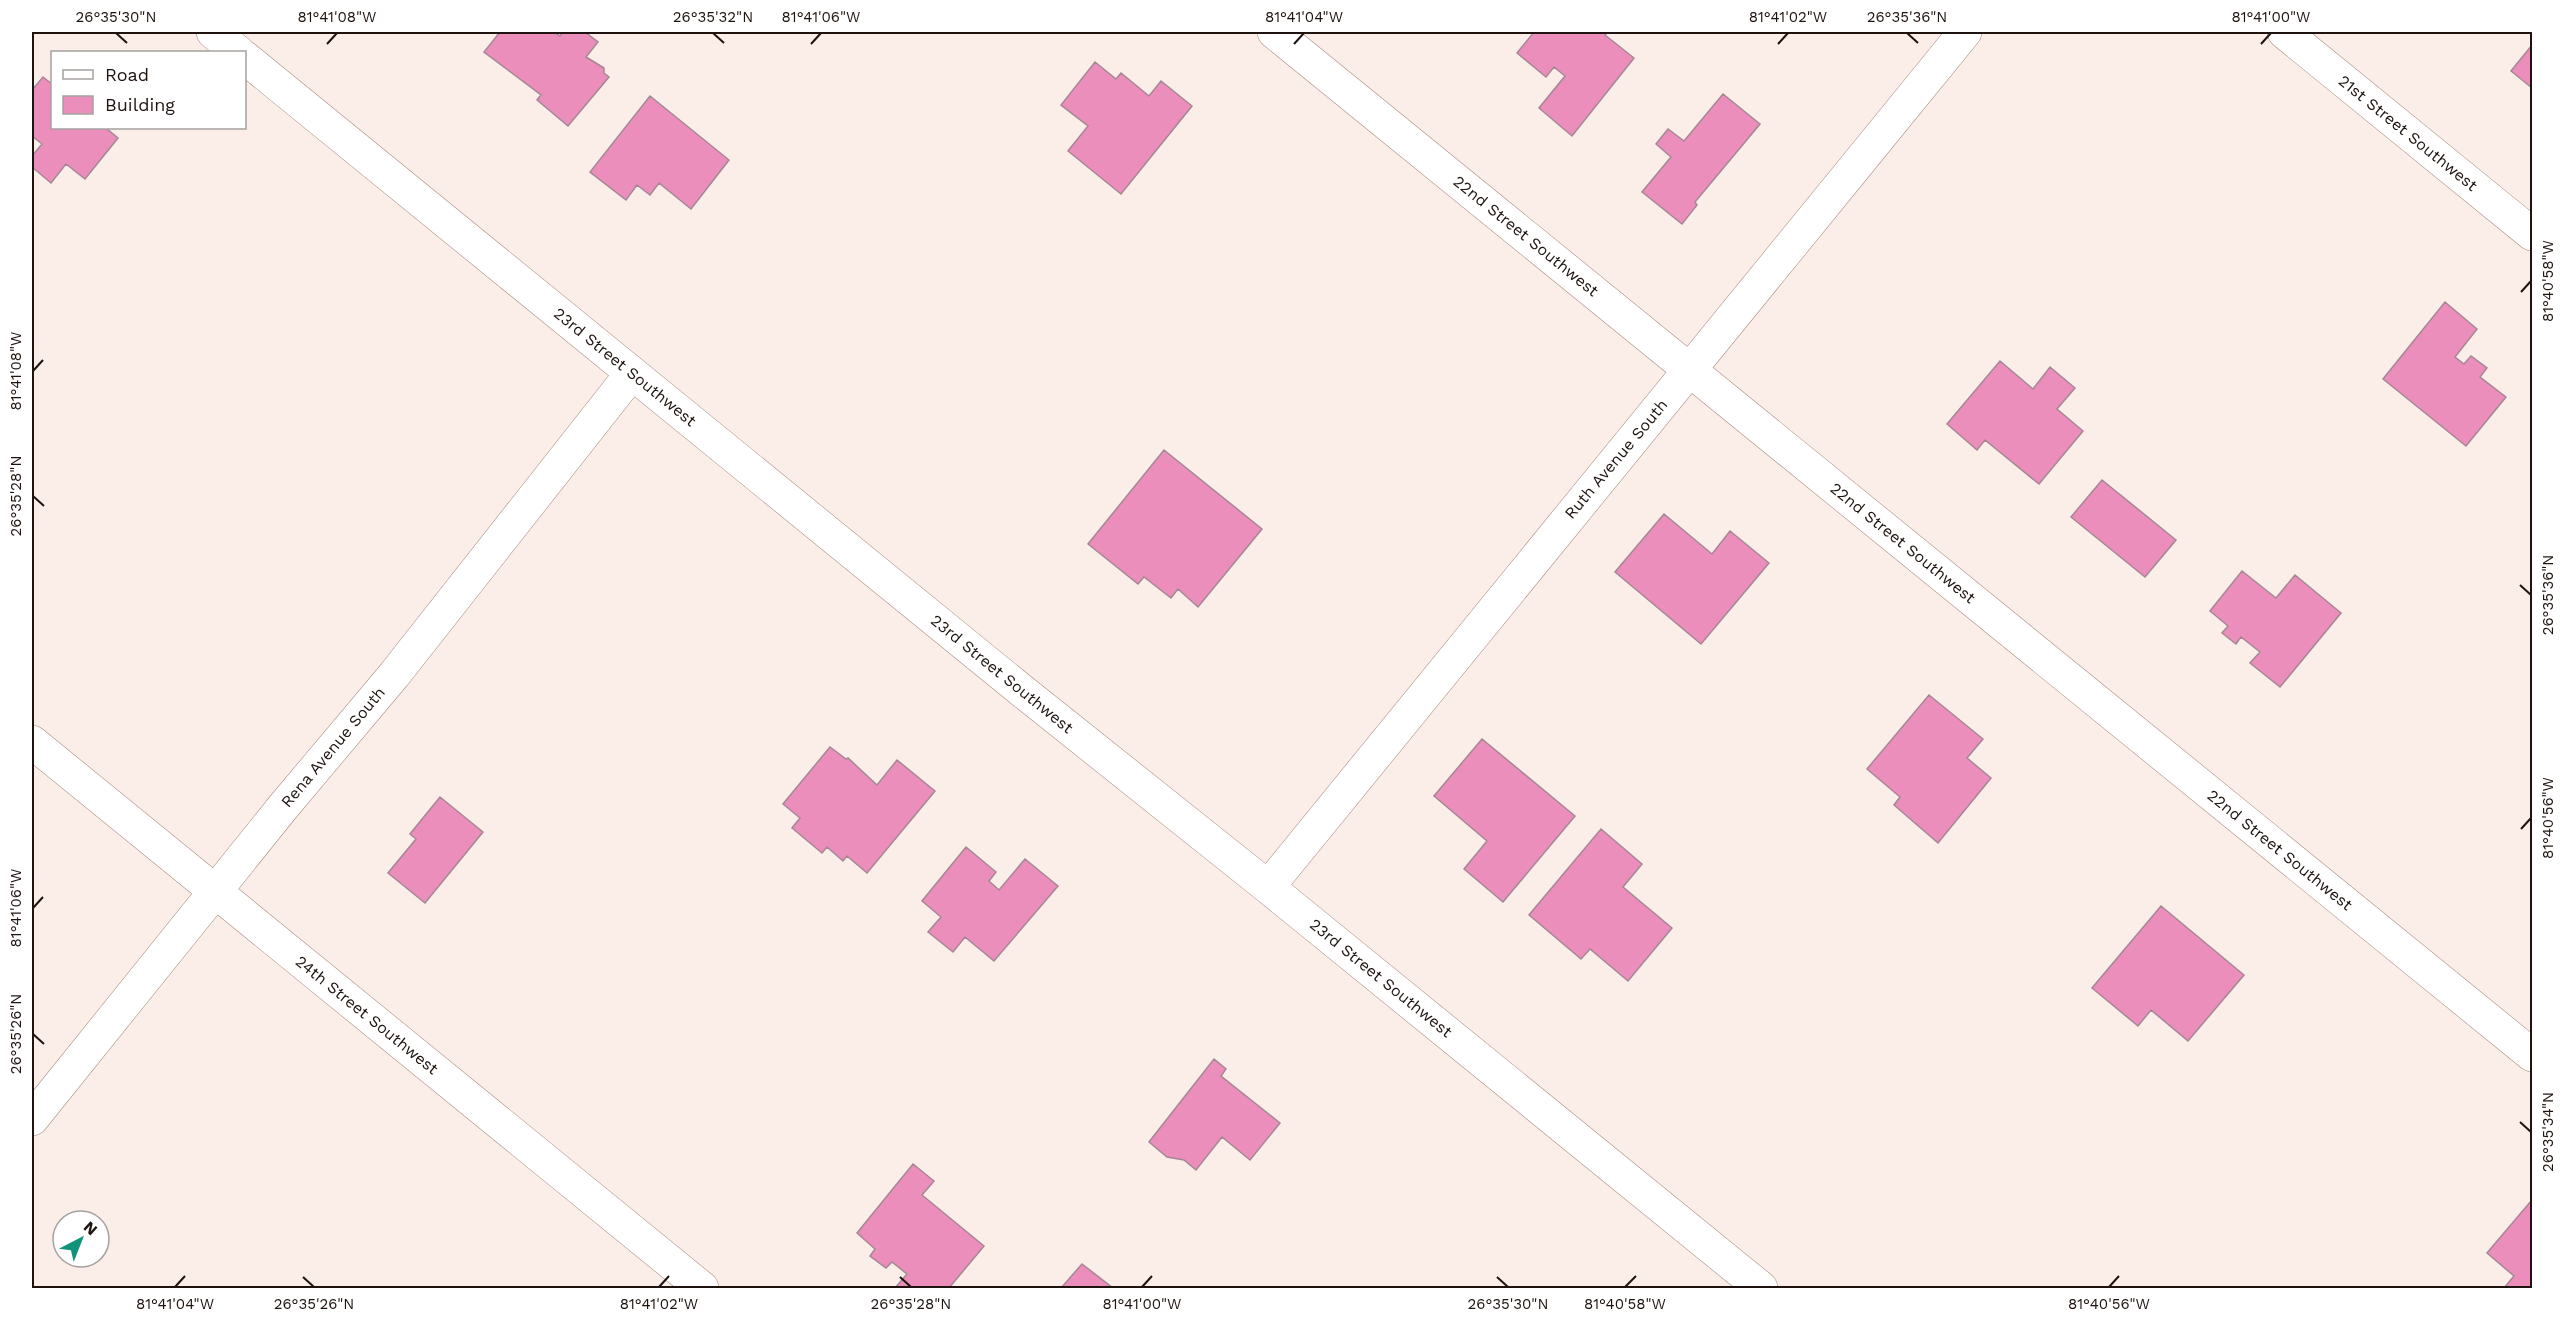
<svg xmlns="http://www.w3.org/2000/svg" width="2564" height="1320" viewBox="0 0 2564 1320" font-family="'Work Sans',sans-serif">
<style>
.building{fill:#eb8ebc;stroke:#a58794;stroke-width:1.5}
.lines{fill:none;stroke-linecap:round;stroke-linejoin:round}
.minor-casing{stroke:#a7897e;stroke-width:34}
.minor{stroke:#fff;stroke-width:33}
.ticks{fill:none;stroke:#1e130f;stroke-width:2}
.labels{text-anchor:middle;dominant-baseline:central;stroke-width:5;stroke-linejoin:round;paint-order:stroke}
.street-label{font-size:16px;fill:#1e130f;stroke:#fff}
.neatline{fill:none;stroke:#1e130f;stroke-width:2}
.ticks-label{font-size:15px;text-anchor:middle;fill:#1e130f}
</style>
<rect width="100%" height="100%" fill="#fbede8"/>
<path class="building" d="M500,32H557L555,33L560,36L563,32H585L598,42L586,57L604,68V73L609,77L568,126L537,100L541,95L484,52Z
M1534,32H1608L1605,35L1634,58L1572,136L1539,108L1565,76L1554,67L1546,77L1517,53Z
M2532,45V88L2511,71Z
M1095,62L1116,79L1121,73L1149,96L1161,81L1192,106L1121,194L1068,151L1088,126L1061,105Z
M43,77L52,84V128H106L118,138L85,179L66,164L51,183L32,167V156L42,144L32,136V90Z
M1723,94L1760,124L1695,202L1697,205L1682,224L1642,192L1671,157L1656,144L1668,129L1684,141Z
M650,96L729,160L691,209L659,183L650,195L637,185L626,200L590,172Z
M2445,302L2477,329L2455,357L2464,364L2471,356L2487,368L2480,377L2506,397L2466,446L2383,379Z
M2000,361L2033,389L2050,367L2075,388L2057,409L2083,431L2039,484L1985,440L1977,450L1947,424Z
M1164,450L1262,529L1198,607L1178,589L1171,598L1144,577L1138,584L1088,544Z
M2102,480L2176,540L2145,577L2071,517Z
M1664,514L1712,554L1730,531L1769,563L1701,644L1615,572Z
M2242,571L2276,598L2295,575L2341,613L2280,687L2250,663L2260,652L2241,637L2236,644L2222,633L2228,626L2210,611Z
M1929,695L1983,739L1967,758L1991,778L1938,843L1894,805L1900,797L1867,769Z
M1482,739L1575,816L1503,902L1464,869L1487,841L1434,796Z
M830,747L846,759L848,758L877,785L897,760L935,791L867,873L847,856L843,861L827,847L822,853L792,828L800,818L783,804Z
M440,797L483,832L425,903L388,873L416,839L410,834Z
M1601,829L1642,864L1623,887L1672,928L1628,981L1590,949L1581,959L1529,915Z
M966,847L996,872L989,881L999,890L1025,859L1058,886L994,961L965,937L953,952L928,932L941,917L922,901Z
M2161,906L2244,975L2188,1041L2151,1010L2138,1026L2092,988Z
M1214,1059L1226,1069L1221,1076L1280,1123L1250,1160L1222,1137L1196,1170L1184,1160L1167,1157L1149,1142Z
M913,1164L934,1181L922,1195L984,1246L949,1288H895L907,1274L892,1262L886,1268L870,1256L875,1249L857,1233Z
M2531,1201L2532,1202V1288H2504L2514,1276L2487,1253Z
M1082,1264L1113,1288H1061Z"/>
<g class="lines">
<defs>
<path id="minor" d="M213,32L238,52
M1274,32L2532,1055
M2284,32L2532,234
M244,57L1021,690L1268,887L1761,1288
M32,742L702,1288
M1268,887C1500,601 1733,317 1965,32
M32,1119L283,807L394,675L632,373"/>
</defs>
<use href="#minor" class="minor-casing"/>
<use href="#minor" class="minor"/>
</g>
<path class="ticks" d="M116,33L127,43M713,33L724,43M1907,33L1918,43M327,44L337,33M811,44L821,33M1294,44L1304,33M1778,44L1788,33M2261,44L2271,33M2521,292L2531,281M33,371L43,360M33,496L44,506M2520,585L2531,595M2521,829L2531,818M33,908L43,897M33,1034L44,1044M2520,1122L2531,1132M303,1277L314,1287M900,1277L911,1287M1497,1277L1508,1287M175,1287L185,1276M659,1287L669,1276M1142,1287L1152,1276M1625,1287L1636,1276M2109,1287L2119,1276"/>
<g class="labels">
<g class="street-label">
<text transform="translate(2408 133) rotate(39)">21st Street Southwest</text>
<text transform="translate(1526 236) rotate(39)">22nd Street Southwest</text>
<text transform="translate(625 367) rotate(39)">23rd Street Southwest</text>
<text transform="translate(1616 459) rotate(-50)">Ruth Avenue South</text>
<text transform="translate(1903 543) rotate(39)">22nd Street Southwest</text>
<text transform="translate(1002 674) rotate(39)">23rd Street Southwest</text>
<text transform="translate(333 747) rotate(-50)">Rena Avenue South</text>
<text transform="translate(2280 850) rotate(39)">22nd Street Southwest</text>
<text transform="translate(1381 978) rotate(39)">23rd Street Southwest</text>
<text transform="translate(367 1015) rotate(39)">24th Street Southwest</text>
</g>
</g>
<rect width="2564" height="1320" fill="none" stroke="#ffffff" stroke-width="66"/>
<rect x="51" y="51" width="195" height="78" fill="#ffffff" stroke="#a5a19f" stroke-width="1.5"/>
<rect x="63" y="70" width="30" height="9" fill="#ffffff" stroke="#a5a19f" stroke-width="1.5"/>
<text x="105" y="81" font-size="18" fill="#1e130f">Road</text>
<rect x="63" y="96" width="30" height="18" fill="#eb8ebc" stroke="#a5a19f" stroke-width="1.5"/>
<text x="105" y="111" font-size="18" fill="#1e130f">Building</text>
<g transform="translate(81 1239) rotate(42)"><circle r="28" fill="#ffffff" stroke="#a5a19f" stroke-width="1.5"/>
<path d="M0-4.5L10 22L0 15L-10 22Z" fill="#11927a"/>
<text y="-9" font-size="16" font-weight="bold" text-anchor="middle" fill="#1e130f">N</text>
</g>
<rect x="33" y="33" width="2498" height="1254" class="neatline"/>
<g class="ticks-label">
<text x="116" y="22">26°35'30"N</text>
<text x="337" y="22">81°41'08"W</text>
<text x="713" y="22">26°35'32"N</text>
<text x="821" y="22">81°41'06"W</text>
<text x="1304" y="22">81°41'04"W</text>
<text x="1788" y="22">81°41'02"W</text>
<text x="1907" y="22">26°35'36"N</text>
<text x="2271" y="22">81°41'00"W</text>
<text transform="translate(2548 281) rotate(-90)" y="5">81°40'58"W</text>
<text transform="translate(16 371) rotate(-90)" y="5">81°41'08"W</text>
<text transform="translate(16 496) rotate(-90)" y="5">26°35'28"N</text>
<text transform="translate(2548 595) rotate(-90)" y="5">26°35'36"N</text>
<text transform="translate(2548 818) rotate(-90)" y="5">81°40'56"W</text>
<text transform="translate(16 908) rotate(-90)" y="5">81°41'06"W</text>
<text transform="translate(16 1034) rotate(-90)" y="5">26°35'26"N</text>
<text transform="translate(2548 1132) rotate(-90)" y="5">26°35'34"N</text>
<text x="175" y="1309">81°41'04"W</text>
<text x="314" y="1309">26°35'26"N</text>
<text x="659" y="1309">81°41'02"W</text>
<text x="911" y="1309">26°35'28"N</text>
<text x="1142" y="1309">81°41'00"W</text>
<text x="1508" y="1309">26°35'30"N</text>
<text x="1625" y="1309">81°40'58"W</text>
<text x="2109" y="1309">81°40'56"W</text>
</g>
</svg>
